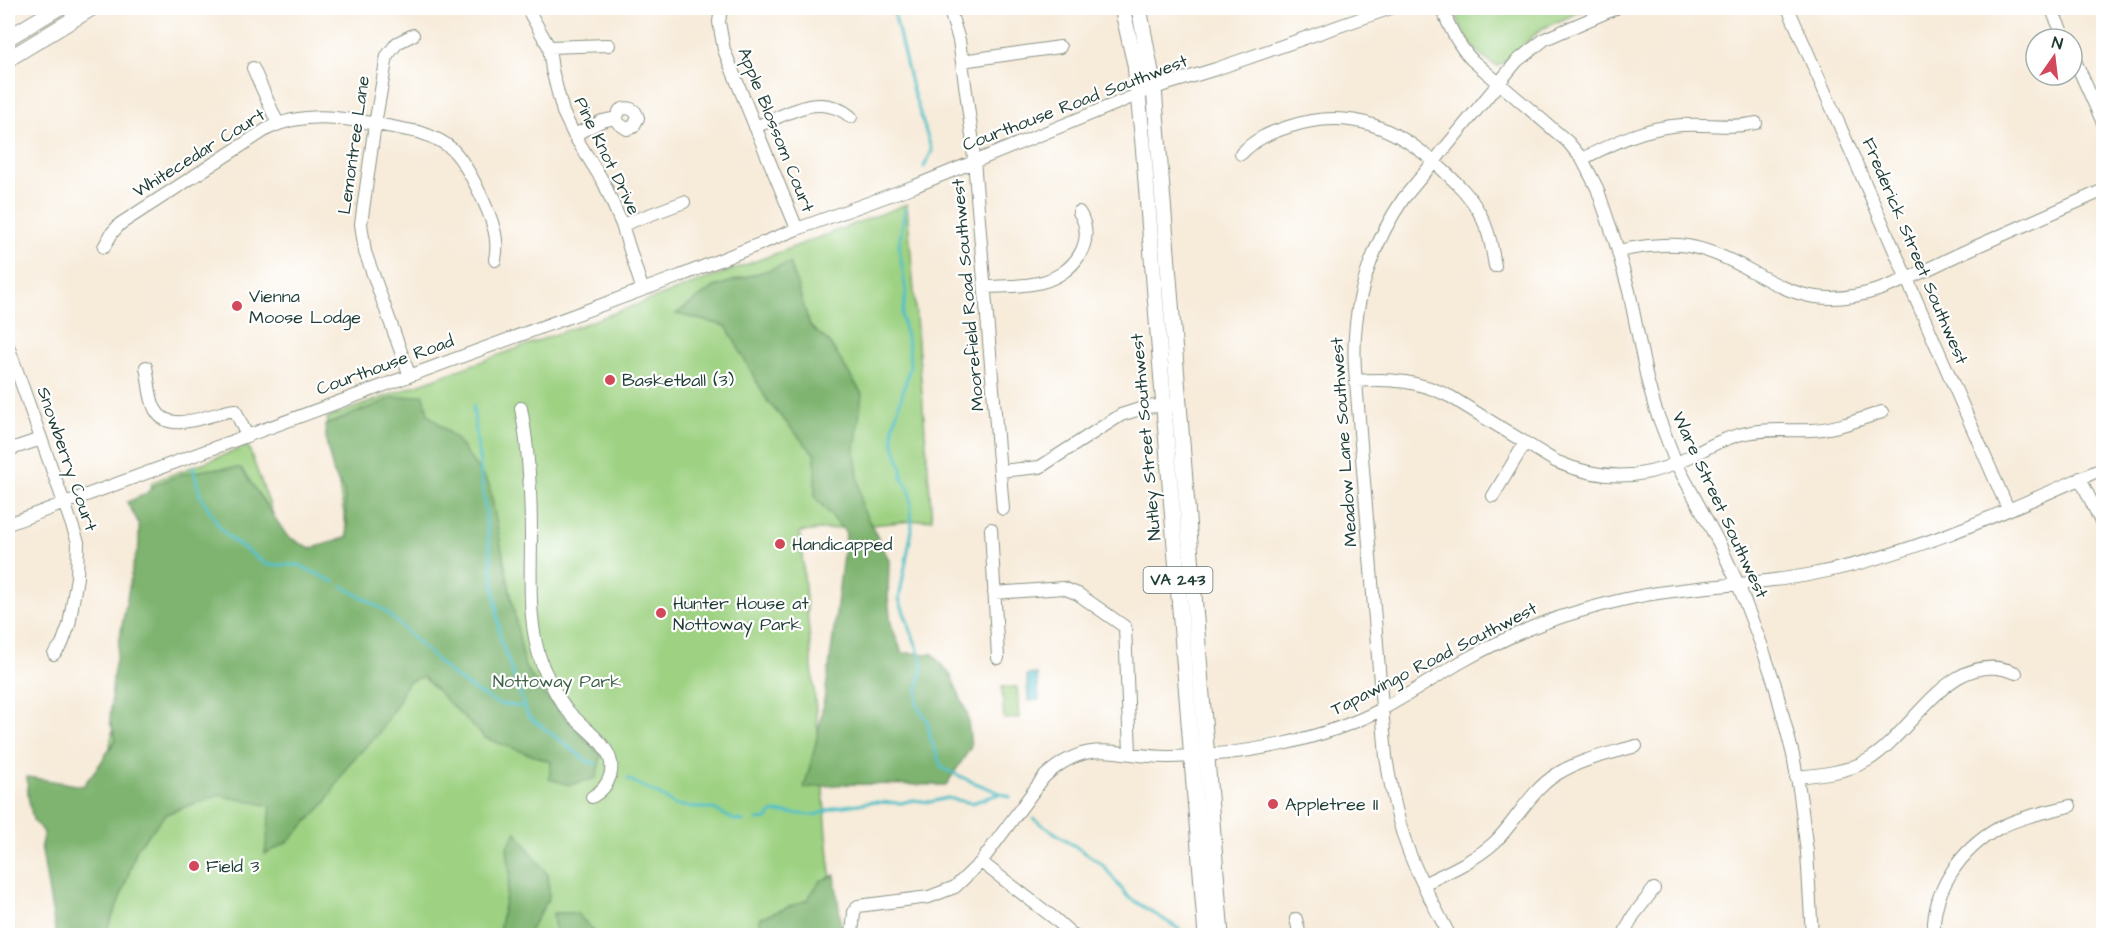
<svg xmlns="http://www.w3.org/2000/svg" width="2111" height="943" viewBox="0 0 2111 943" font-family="'Architects Daughter',sans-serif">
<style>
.green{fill:#9ed282;stroke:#5e885b;stroke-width:1.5}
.forest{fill:#7eb470;stroke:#4e7852;stroke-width:1.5}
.water{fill:#52c0c8;stroke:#387e7e;stroke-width:1.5}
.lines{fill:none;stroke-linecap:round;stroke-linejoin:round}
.stream{stroke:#52c0c8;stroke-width:3}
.minor-casing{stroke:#8b9486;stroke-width:14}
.major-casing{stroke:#8b9486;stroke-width:17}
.minor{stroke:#fff;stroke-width:12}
.major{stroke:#fff;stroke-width:15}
.poi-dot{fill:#d1495b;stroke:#fff;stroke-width:2}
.labels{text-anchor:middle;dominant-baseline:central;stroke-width:4.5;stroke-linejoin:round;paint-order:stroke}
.shield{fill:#fff;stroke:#627771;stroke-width:1.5}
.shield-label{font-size:16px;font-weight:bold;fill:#1f3d34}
.street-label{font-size:18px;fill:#1f3d34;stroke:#fff}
.poi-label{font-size:18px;fill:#1f3d34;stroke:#fff;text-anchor:start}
.park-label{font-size:18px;fill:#3f6248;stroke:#fff}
</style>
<rect width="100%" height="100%" fill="#fff"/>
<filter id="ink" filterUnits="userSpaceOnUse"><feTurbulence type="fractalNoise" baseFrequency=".0167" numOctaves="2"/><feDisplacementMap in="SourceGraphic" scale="12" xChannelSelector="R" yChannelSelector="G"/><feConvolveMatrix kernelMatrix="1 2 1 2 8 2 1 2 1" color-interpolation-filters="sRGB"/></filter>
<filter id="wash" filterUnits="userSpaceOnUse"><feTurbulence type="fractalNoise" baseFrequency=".008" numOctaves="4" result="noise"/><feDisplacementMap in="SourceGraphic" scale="24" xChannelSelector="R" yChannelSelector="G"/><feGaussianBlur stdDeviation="1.35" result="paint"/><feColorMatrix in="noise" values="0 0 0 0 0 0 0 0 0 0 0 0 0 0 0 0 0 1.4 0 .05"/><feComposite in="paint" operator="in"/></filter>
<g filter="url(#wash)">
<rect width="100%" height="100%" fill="#f7ebd9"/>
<path class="green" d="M1453,8H1589L1541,29L1504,63L1497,66C1475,57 1461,29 1453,8Z
M907,204L932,519L800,532L836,935L80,936L152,482L248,446L290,560L348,537L327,418L775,254Z
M1002,687H1017L1019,718L1004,719Z"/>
<path class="forest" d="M790,263L810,326L829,342L862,394L855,451L862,507L889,560L888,598L891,624L902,653L933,654L951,676L967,713L971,747L946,785L846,784L804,788C829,706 834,618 846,533L815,497V455L768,402L726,326L676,314L714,287Z
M424,395L428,414L456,439L489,484L525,667L545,696L601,756L596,778L570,785L549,779L551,762L485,738L423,677L407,682L398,703L378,734L348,765L326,802L288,842L265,854L271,806L218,795L166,814L137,848L124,888L105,935H56L41,845L44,832L33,820L28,796L27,777L83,786L100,764L116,739L110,722L113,676L133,565L139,545V524L127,502L146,494L153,486L182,474L211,469L241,468L287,536L310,549L348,537L344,491L334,474L327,446L325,425L393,398Z
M516,832L548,875L549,898L527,935H496L499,931L510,875L507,847Z
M835,875L842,935H758L760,918L807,900L820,881Z
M553,913H576L595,932L593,935H552L555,930Z"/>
<path class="water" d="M1037,674L1039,700L1028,701L1027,675Z"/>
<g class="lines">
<path class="stream" d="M893,8L912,88L932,151L924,167
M905,209L899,246L906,292L902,317L909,349L910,367L893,427V442L902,469V478L910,491L912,529L899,599L923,663L918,690L917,706L927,720L931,740L942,768L968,780L1010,797
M473,406L500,638L528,716L587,761L596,764
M193,466L200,495L221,529L231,539L267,565H299L334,582
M342,586L384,610L451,674L475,691L499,704L525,707
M628,779L662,796L674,805L714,809L734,820L744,821
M1034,819L1102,864L1128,897L1179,929L1181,936
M757,820L767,819L773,812L815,815L838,807L872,802L901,803L913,800L930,802L947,798L972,803L999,794"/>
</g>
</g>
<g filter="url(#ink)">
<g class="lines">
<defs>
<path id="minor" d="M527,8L549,47L552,70L563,112L574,135L604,183L622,225L642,288
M721,8L719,22L724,50L797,229
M949,8L959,40L972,136L1003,509
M1442,8C1449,27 1457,44 1472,60L1568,142L1582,159L1597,188L1615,241L1629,291L1647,379L1655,408L1676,463L1719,543L1738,584L1761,644L1775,685L1793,755L1800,795L1807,852L1812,936
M1788,8L2008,509
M2051,8L2065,39
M549,47L609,45
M2072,54L2104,125
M962,61L1060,47
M253,68L278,124
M755,127C787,115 820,90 851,117
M574,135L602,121L616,118L620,110C628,106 636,109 638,118L633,127L627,129L618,123L616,118
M1241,154C1255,139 1269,133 1288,127C1350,106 1400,128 1445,172C1459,185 1471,197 1480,214C1489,230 1492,248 1495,266
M1582,159C1614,143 1645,127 1682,125C1707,123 1731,129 1756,123
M622,225L684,202
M104,247L112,233L120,224L267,129C314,105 370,124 419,132C431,136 443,141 452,149C468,165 495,219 496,241C497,247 496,254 495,260
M1618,251C1677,239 1701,243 1753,272C1773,283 1793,294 1816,297C1870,304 1919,272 1966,251C2012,231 2058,210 2104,190
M986,287C1004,286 1024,287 1042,282C1073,274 1098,242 1079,212
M8,346L78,542L77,577L69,625L62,644L54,654
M146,367C149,380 149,398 155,409C169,437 212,412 235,410L247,436
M409,374L365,252L361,224L375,124L387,56L397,43L413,35
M1356,381C1391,378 1420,381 1451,397L1555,461C1596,479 1638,481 1679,462C1700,452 1720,439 1742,434C1765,428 1788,431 1811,430C1836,429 1858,420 1882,412
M521,408C529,450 531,493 531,536C531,579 527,626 543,667C550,682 557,698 568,711C583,729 619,748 610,776C607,786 601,792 592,797
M8,450L41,439
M1000,471L1040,467L1121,415L1146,407L1171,405
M2080,478L2104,528
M1493,496L1525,443
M8,524L680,276L797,229L915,186L1154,88L1216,69L1391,8
M991,529L998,658
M994,593L1063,588L1078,594L1125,627L1130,753
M1796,777C1819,775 1848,772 1868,760C1914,733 1950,645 2016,673
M981,862L1054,918L1074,936
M1423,884C1448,872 1474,861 1495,842C1517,820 1530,791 1557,774C1581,759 1609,754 1636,746
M1296,919L1300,936
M852,936L854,912L858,906L929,897L955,887L981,862L1044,777C1091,734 1118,758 1171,757C1206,756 1244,752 1278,745C1314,737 1351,726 1384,708C1410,694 1435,677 1461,662C1493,644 1529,627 1564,616C1599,605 1636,595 1673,591C1720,585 1767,583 1813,574C1915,554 2009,510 2104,468
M1450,936C1435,908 1420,881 1409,852C1397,821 1391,789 1386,757L1355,369C1351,306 1369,250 1403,199L1517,61L1545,39L1616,8
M1623,936L1633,916L1654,889
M1934,936C1931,891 1961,849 1999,828C2020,817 2046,812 2070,806"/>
<path id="major" d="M1122,8L1135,64L1143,144L1206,936
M1139,8L1154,88L1221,936
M8,38L58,8
M8,59L92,8"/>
</defs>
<use href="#minor" class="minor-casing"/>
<use href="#major" class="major-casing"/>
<use href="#minor" class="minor"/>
<use href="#major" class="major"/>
</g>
</g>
<g class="poi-dot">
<circle cx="237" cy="306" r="6"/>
<circle cx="610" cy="380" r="6"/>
<circle cx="780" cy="544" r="6"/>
<circle cx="661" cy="613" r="6"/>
<circle cx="1273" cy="804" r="6"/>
<circle cx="194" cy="866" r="6"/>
</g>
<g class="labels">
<rect class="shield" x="1143.5" y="567" width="69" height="26" rx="4.5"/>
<g class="shield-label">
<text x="1178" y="580">VA 243</text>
</g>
<g class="street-label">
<text transform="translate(1075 103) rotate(-21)">Courthouse Road Southwest</text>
<text transform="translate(776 130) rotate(68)">Apple Blossom Court</text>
<text transform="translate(354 145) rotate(-82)">Lemontree Lane</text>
<text transform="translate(199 153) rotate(-32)">Whitecedar Court</text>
<text transform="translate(607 156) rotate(64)">Pine Knot Drive</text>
<text transform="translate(1915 251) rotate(67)">Frederick Street Southwest</text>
<text transform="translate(968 295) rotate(-95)">Moorefield Road Southwest</text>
<text transform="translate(385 365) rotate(-20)">Courthouse Road</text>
<text transform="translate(1146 437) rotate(-95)">Nutley Street Southwest</text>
<text transform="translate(1344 442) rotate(-94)">Meadow Lane Southwest</text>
<text transform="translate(67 459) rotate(71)">Snowberry Court</text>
<text transform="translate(1720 505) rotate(65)">Ware Street Southwest</text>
<text transform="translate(1434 659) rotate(-27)">Tapawingo Road Southwest</text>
</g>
<g class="poi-label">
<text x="249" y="296">Vienna<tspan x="249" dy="21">Moose Lodge</tspan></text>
<text x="622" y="380">Basketball (3)</text>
<text x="792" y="544">Handicapped</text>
<text x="673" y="603">Hunter House at<tspan x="673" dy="21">Nottoway Park</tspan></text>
<text x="1285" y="804">Appletree II</text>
<text x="206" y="866">Field 3</text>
</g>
<g class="park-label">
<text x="557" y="681">Nottoway Park</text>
</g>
</g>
<rect width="2111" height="943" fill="none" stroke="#fff" stroke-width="30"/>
<g transform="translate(2054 57) rotate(14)"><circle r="28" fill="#ffffff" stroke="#a5b1ae" stroke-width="1.5"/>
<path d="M0-4.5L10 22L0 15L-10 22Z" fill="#d1495b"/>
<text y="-9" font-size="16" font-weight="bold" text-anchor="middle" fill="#1f3d34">N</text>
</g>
</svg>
